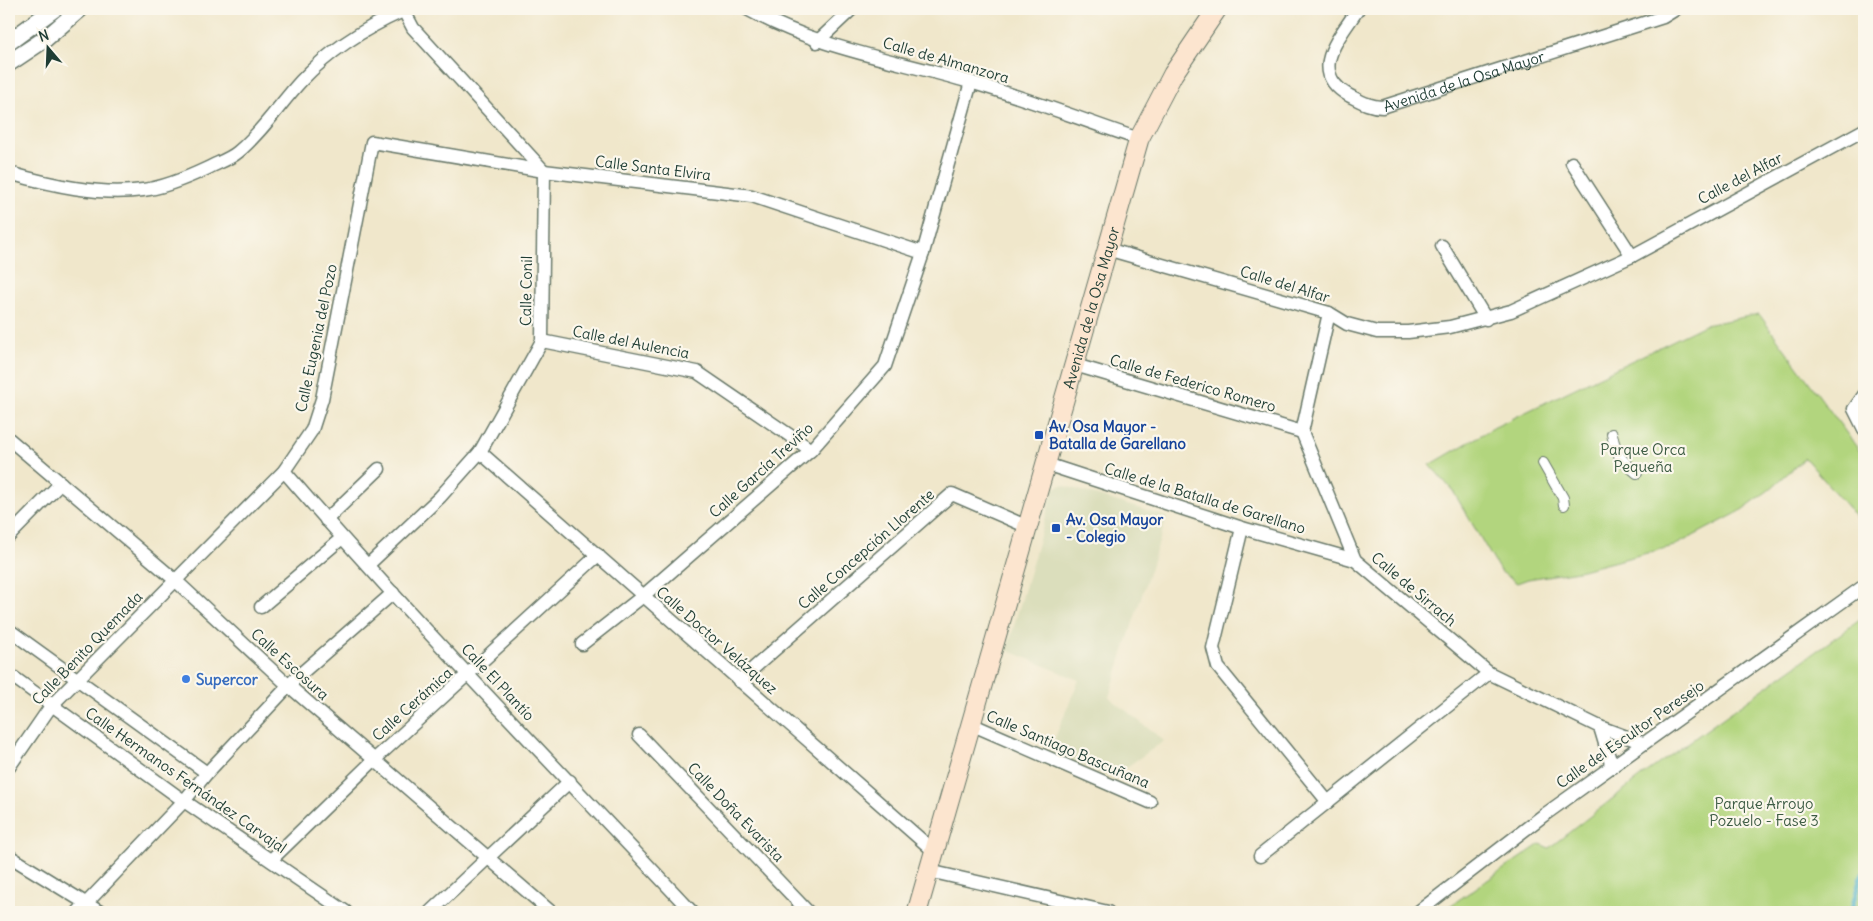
<svg xmlns="http://www.w3.org/2000/svg" width="1873" height="921" viewBox="0 0 1873 921" font-family="Delius,sans-serif">
<style>
.built{fill:#dbdebc}
.green{fill:#b2d57e;stroke:#688959}
.lines{fill:none;stroke-linecap:round;stroke-linejoin:round}
.stream{stroke:#49afc8;stroke-width:4.5}
.pedestrian-casing{stroke:#687869;stroke-width:12}
.minor-casing{stroke:#687869;stroke-width:15}
.tertiary-casing{stroke:#687869;stroke-width:19}
.secondary-casing{stroke:#687869;stroke-width:21}
.pedestrian{stroke:#fff;stroke-width:10}
.minor{stroke:#fff;stroke-width:12}
.tertiary{stroke:#fff;stroke-width:16}
.secondary{stroke:#fce5cf;stroke-width:19}
.transit-dot{fill:#1a4fb4;stroke:#fbf7ec;stroke-width:2}
.shop-dot{fill:#3f7fe0;stroke:#fbf7ec;stroke-width:2}
.labels{text-anchor:middle;dominant-baseline:central;stroke-width:4.5;stroke-linejoin:round;paint-order:stroke}
.street-label{font-size:15px;fill:#1f3d34;stroke:#fbf7ec}
.transit-label{font-size:15px;font-weight:bold;fill:#164399;stroke:#fbf7ec;text-anchor:start}
.park-label{font-size:15px;fill:#3c5b43;stroke:#fbf7ec}
.shop-label{font-size:15px;font-weight:bold;fill:#366cbe;stroke:#fbf7ec;text-anchor:start}
</style>
<rect width="100%" height="100%" fill="#fbf7ec"/>
<filter id="ink" filterUnits="userSpaceOnUse"><feTurbulence type="fractalNoise" baseFrequency=".02" numOctaves="2"/><feDisplacementMap in="SourceGraphic" scale="10" xChannelSelector="R" yChannelSelector="G"/><feConvolveMatrix kernelMatrix="1 2 1 2 8 2 1 2 1" color-interpolation-filters="sRGB"/></filter>
<filter id="wash" filterUnits="userSpaceOnUse"><feTurbulence type="fractalNoise" baseFrequency=".0096" numOctaves="4" result="noise"/><feDisplacementMap in="SourceGraphic" scale="20" xChannelSelector="R" yChannelSelector="G"/><feGaussianBlur stdDeviation="1.12" result="paint"/><feColorMatrix in="noise" values="0 0 0 0 0 0 0 0 0 0 0 0 0 0 0 0 0 1.4 0 .05"/><feComposite in="paint" operator="in"/></filter>
<g filter="url(#wash)">
<rect width="100%" height="100%" fill="#f0e7cb"/>
<path class="built" d="M1062,485L1167,517L1109,697L1164,741L1112,777L1049,752L1079,680L1007,650L1054,488Z"/>
<path class="green" d="M1759,314L1864,457V526L1805,458L1769,490L1739,512L1674,546L1578,571L1528,579L1517,583L1500,571L1453,491L1430,465L1493,428L1705,325Z
M1864,617V912H1441L1540,844L1549,848L1643,775Z"/>
<g class="lines">
<path class="stream" d="M1851,912L1860,878L1864,873"/>
</g>
</g>
<g filter="url(#ink)">
<g class="lines">
<defs>
<path id="pedestrian" d="M1612,434C1616,455 1621,460 1637,473
M1543,463L1563,498L1564,505"/>
<g id="minor">
<path d="M747,9C819,49 892,59 970,82C1027,98 1082,120 1139,139"/>
<path id="s1" d="M1358,9C1340,37 1306,72 1350,96C1360,101 1370,107 1382,107L1663,17L1676,9"/>
<path d="M817,42L852,9"/>
<path d="M1572,163L1632,256"/>
<path d="M9,173C51,185 100,196 143,190C162,188 191,176 208,168C217,163 230,159 238,152C263,131 279,105 301,81C329,51 365,28 403,11"/>
<path d="M1442,246L1486,319"/>
<path d="M1107,249L1329,313L1347,324L1377,332H1408L1450,327L1511,311L1632,256L1864,130"/>
<path d="M1329,313L1302,432L1355,560L1489,673L1600,727L1643,743"/>
<path d="M542,341L697,372L811,450"/>
<path d="M1075,365L1302,432"/>
<path d="M1864,395L1854,409L1864,429"/>
<path d="M9,439L175,580L289,686L551,912"/>
<path d="M480,452L935,852"/>
<path d="M1046,464L1242,528L1355,560"/>
<path d="M284,471C415,623 555,766 692,912"/>
<path d="M326,520L379,469"/>
<path d="M1242,528L1213,648L1218,667L1328,802"/>
<path d="M9,536L61,483"/>
<path d="M368,565L440,497L480,452L542,341L544,171L413,28L403,9"/>
<path d="M261,607L342,538"/>
<path d="M9,630L207,773"/>
<path d="M582,644L643,596L811,450L885,366L923,253L971,82"/>
<path d="M9,674L184,801L346,912"/>
<path d="M739,681L952,494L1028,527"/>
<path d="M973,725L1150,802"/>
<path d="M1600,727L1612,767"/>
<path d="M639,735L808,912"/>
<path d="M9,767L51,706L284,471L312,430L322,399L372,142L544,171L752,196L923,253"/>
<path d="M9,856L100,912"/>
<path d="M1260,856L1489,673"/>
<path d="M272,859L374,760L598,555"/>
<path d="M929,871L1108,912"/>
<path d="M78,912L184,801L207,773L296,678L393,593"/>
<path d="M430,912L570,781"/>
<path d="M1418,912L1544,815L1864,586"/>
</g>
<path id="tertiary" d="M9,42L54,9
M9,63L45,39L80,9"/>
<g id="secondary">
<path id="s2" d="M917,912L1139,139L1173,74L1217,9"/>
</g>
</defs>
<use href="#pedestrian" class="pedestrian-casing"/>
<use href="#minor" class="minor-casing"/>
<use href="#tertiary" class="tertiary-casing"/>
<use href="#secondary" class="secondary-casing"/>
<use href="#pedestrian" class="pedestrian"/>
<use href="#minor" class="minor"/>
<use href="#tertiary" class="tertiary"/>
<use href="#secondary" class="secondary"/>
</g>
</g>
<g class="transit-dot">
<rect x="1034" y="430" width="10" height="10" rx="2.5"/>
<rect x="1051" y="523" width="10" height="10" rx="2.5"/>
</g>
<circle class="shop-dot" cx="186" cy="679" r="5"/>
<g class="labels">
<g class="street-label">
<text transform="translate(946 60) rotate(16)">Calle de Almanzora</text>
<text stroke="none"><textPath href="#s1" startOffset="224">Avenida de la Osa Mayor</textPath></text>
<text transform="translate(653 168) rotate(7)">Calle Santa Elvira</text>
<text transform="translate(1740 178) rotate(-28)">Calle del Alfar</text>
<text transform="translate(1285 284) rotate(17)">Calle del Alfar</text>
<text transform="translate(526 291) rotate(-89)">Calle Conil</text>
<text stroke="none"><textPath href="#s2" startOffset="629">Avenida de la Osa Mayor</textPath></text>
<text transform="translate(316 338) rotate(-78)">Calle Eugenia del Pozo</text>
<text transform="translate(631 342) rotate(11)">Calle del Aulencia</text>
<text transform="translate(1193 383) rotate(16)">Calle de Federico Romero</text>
<text transform="translate(761 470) rotate(-42)">Calle García Treviño</text>
<text transform="translate(1205 498) rotate(17)">Calle de la Batalla de Garellano</text>
<text transform="translate(866 549) rotate(-41)">Calle Concepción Llorente</text>
<text transform="translate(1414 589) rotate(40)">Calle de Sirrach</text>
<text transform="translate(717 640) rotate(41)">Calle Doctor Velázquez</text>
<text transform="translate(87 648) rotate(-46)">Calle Benito Quemada</text>
<text transform="translate(290 664) rotate(42)">Calle Escosura</text>
<text transform="translate(498 682) rotate(47)">Calle El Plantío</text>
<text transform="translate(412 704) rotate(-42)">Calle Cerámica</text>
<text transform="translate(1630 734) rotate(-35)">Calle del Escultor Peresejo</text>
<text transform="translate(1068 749) rotate(23)">Calle Santiago Bascuñana</text>
<text transform="translate(186 780) rotate(35)">Calle Hermanos Fernández Carvajal</text>
<text transform="translate(736 812) rotate(46)">Calle Doña Evarista</text>
</g>
<g class="transit-label">
<text x="1049" y="426">Av. Osa Mayor -<tspan x="1049" dy="17">Batalla de Garellano</tspan></text>
<text x="1066" y="519">Av. Osa Mayor<tspan x="1066" dy="17">- Colegio</tspan></text>
</g>
<g class="park-label">
<text x="1643" y="449">Parque Orca<tspan x="1643" dy="17">Pequeña</tspan></text>
<text x="1764" y="803">Parque Arroyo<tspan x="1764" dy="17">Pozuelo - Fase 3</tspan></text>
</g>
<g class="shop-label">
<text x="196" y="679">Supercor</text>
</g>
</g>
<rect width="1873" height="921" fill="none" stroke="#fbf7ec" stroke-width="30"/>
<g transform="translate(48 48) rotate(341)" stroke="#fbf7ec" stroke-width="4" paint-order="stroke">
<path d="M0-4L9 19L0 12L-9 19Z" fill="#1f3d34"/>
<text y="-8" font-size="14" font-weight="bold" text-anchor="middle" fill="#1f3d34">N</text>
</g>
</svg>
